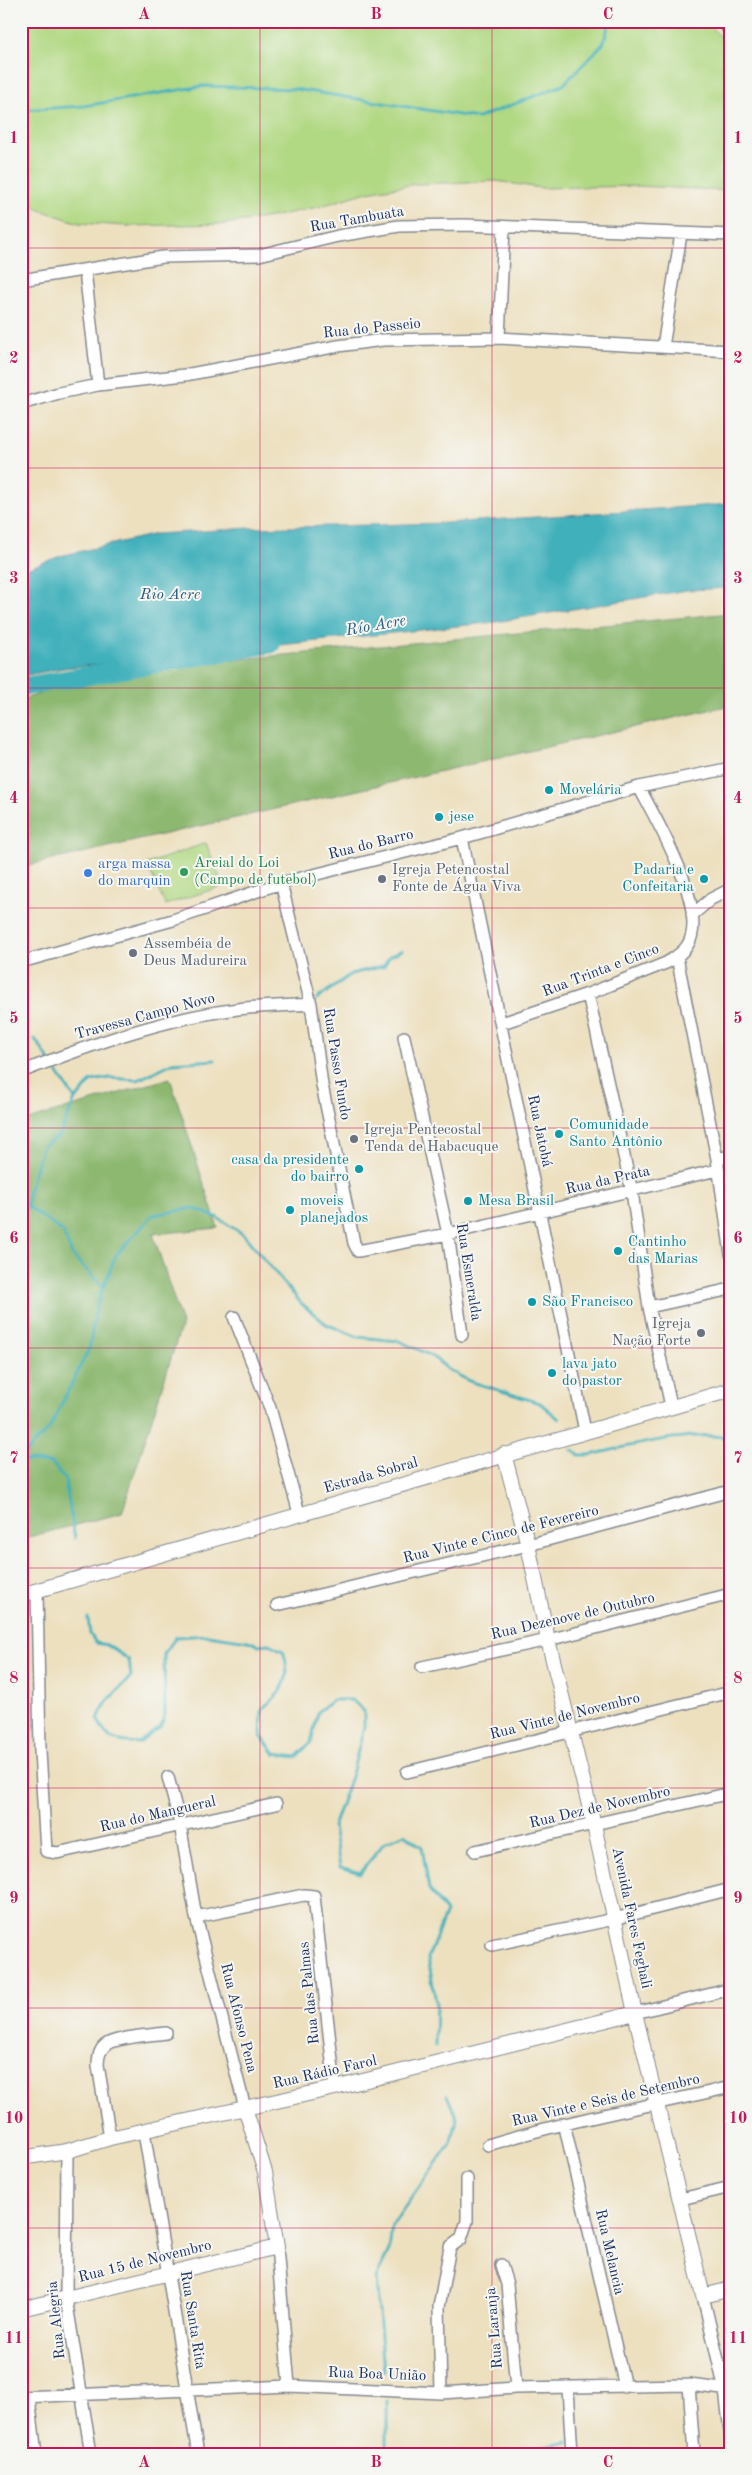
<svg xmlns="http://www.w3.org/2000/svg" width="752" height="2475" viewBox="0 0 752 2475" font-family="'Old Standard TT',serif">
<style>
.green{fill:#b1d882;stroke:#668470}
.forest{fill:#8cb870;stroke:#547467}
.water{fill:#40b0bb;stroke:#2e708c}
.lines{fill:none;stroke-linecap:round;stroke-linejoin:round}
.stream{stroke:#40b0bb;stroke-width:3}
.river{stroke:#40b0bb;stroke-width:19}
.minor-casing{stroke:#84888e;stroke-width:14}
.tertiary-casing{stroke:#84888e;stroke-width:16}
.minor{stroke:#fff;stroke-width:11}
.tertiary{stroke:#fff;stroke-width:14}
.grid{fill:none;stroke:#c2185b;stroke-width:1;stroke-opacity:0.55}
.culture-dot{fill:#0f9aa8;stroke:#f6f6f2;stroke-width:2}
.leisure-dot{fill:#2e9e5b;stroke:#f6f6f2;stroke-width:2}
.shop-dot{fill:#3f7fe0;stroke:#f6f6f2;stroke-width:2}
.worship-dot{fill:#6b7280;stroke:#f6f6f2;stroke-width:2}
.labels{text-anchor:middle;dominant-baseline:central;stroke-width:4;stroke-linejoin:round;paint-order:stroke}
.street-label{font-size:15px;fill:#1b2f5e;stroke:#f6f6f2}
.culture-label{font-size:15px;fill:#0d838f;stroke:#f6f6f2;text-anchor:start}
.leisure-label{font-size:15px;fill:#27864d;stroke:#f6f6f2;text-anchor:start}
.shop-label{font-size:15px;fill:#366cbe;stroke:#f6f6f2;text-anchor:start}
.worship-label{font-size:15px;fill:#5b616d;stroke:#f6f6f2;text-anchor:start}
.water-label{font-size:16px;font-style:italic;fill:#285c7f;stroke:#f6f6f2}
.neatline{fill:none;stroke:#c2185b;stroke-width:2}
.grid-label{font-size:16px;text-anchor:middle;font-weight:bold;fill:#c2185b}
</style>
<rect width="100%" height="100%" fill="#f6f6f2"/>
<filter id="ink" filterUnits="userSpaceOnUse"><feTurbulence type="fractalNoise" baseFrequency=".02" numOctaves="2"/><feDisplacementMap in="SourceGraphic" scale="10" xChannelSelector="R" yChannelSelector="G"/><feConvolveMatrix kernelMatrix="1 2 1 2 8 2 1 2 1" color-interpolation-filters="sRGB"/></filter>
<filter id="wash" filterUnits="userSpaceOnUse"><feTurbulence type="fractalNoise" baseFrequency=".0096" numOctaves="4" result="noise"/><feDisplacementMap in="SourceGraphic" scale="20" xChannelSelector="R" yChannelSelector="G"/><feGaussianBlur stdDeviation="1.12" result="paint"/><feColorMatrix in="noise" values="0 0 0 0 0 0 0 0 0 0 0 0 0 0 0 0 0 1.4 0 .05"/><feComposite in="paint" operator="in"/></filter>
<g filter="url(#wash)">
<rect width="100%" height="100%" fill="#ede0bf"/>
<path class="green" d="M21,21H709L711,27L731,47V191L639,186L540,188L496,181L416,184L367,192L318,207L271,217L223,224L127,226L79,223L34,208H21Z
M206,843L223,886L165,905L147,864Z"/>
<path class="forest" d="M731,613V705L21,867V700L104,672Z
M170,1078L218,1228L153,1234L182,1324L122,1513L21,1539V1122Z"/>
<path class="water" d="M731,504V588L687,590L496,622L64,668L21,676V571L60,556L156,534L250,528L446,523Z"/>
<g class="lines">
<path class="stream" d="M21,110L84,106L203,86L295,89L478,118L563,85L603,44L610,21
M317,999L351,974L384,966L389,957L402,950
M35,1039L75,1099
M103,1287L72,1255L63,1232L27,1206L29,1189L43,1146L59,1136L75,1099L80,1095L91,1081L110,1078L138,1080L172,1063L215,1060
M572,1450L579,1455H590C627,1447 695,1428 731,1439
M21,1457L49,1429L89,1349L97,1304L116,1255L153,1215L193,1208L216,1217L243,1234L301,1303L326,1324L358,1337L399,1341L432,1356L449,1370L469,1381L540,1403L559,1419
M21,1460L52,1463L65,1480L75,1538
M88,1618L90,1634L96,1643L107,1645L129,1660L131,1676C118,1693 104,1699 98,1720C109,1743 116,1741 139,1743L161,1726L165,1714L164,1654L176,1637L208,1635L248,1641L258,1645L269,1644L283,1651C293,1680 283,1690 262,1710L261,1736L275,1754L296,1757L311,1742L318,1712L333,1700H352L364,1711V1727L352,1774L333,1827L340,1867L360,1873L384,1843L404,1834L422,1847L429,1889L446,1912L428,1958L436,2002L435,2046
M384,2371L376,2278L389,2251L392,2225L452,2141L457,2119L447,2095
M387,2454V2401
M509,2454L568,2442"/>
<path class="river" d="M21,687L271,644"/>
</g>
</g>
<g filter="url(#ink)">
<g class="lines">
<defs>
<path id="minor" d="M723,21L731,33
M85,271L98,385
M21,280L163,257L259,255L338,236L399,226L464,225L731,235
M499,338L504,228
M663,347L681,234
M21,404L59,393L98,385L185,375L338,346L383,340L499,338L731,351
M462,838L585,1431
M281,883L311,1004L322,1085L354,1243L358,1251L448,1234L717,1170
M692,915L711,899L731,889
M677,957L717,1159L731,1254
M21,962L173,920L281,883L462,838L639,787L731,768
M588,994L632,1192L649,1307L671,1406
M502,1023L588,994L666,963C674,958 682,954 687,946C711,911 656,820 639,787
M404,1037L448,1234L462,1335
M21,1072C90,1045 164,1018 238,1009C262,1006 286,1006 311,1004
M717,1159L731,1156
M649,1307L731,1289
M234,1317L270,1408L299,1513
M37,1591L40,1751L46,1851L57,1853L276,1804
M277,1605L528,1545L719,1494L726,1492L731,1495
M422,1667L548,1640L731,1594
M407,1772L731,1692
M168,1777L180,1824L196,1917L245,2108
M475,1851L731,1793
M196,1917L304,1895L314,1896L335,2088
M492,1945L614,1919L731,1889
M635,2013L731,1989
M564,2123L625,2387
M144,2132L198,2454
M110,2138L98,2065C98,2057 99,2049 107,2044C119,2037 151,2035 166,2033
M488,2145C568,2120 650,2106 731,2087
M67,2151L66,2298L91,2454
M681,2199L731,2187
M277,2247L289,2386
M501,2265L507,2284L516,2388
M703,2296L725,2390L731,2440
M689,2385L694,2454
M568,2388L572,2454
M441,2393L439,2307L450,2247L461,2239L467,2221V2179
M21,2397L289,2386L441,2393L516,2388L689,2385L731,2390
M29,2398L36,2454"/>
<path id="tertiary" d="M504,1454L528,1545L548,1640L594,1825L635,2013L703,2296L731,2289
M21,1595L731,1390
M21,2158L67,2151L110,2138L335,2088L635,2013
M21,2309L277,2247L265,2172L245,2108"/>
</defs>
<use href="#minor" class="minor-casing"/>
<use href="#tertiary" class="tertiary-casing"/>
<use href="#minor" class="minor"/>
<use href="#tertiary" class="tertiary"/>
</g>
</g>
<path class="grid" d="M260,21V2454M492,21V2454M21,248H731M21,468H731M21,688H731M21,908H731M21,1128H731M21,1348H731M21,1568H731M21,1788H731M21,2008H731M21,2228H731"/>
<g class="culture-dot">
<circle cx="549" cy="790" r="5"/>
<circle cx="439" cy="817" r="5"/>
<circle cx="704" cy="879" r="5"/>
<circle cx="559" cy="1134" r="5"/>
<circle cx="359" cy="1169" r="5"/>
<circle cx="468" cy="1201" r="5"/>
<circle cx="290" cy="1210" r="5"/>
<circle cx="618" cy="1251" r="5"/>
<circle cx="532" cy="1302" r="5"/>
<circle cx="552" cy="1373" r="5"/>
</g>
<circle class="leisure-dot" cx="184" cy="872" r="5"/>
<circle class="shop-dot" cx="88" cy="873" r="5"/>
<g class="worship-dot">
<circle cx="382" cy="879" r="5"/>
<circle cx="133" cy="953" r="5"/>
<circle cx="354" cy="1139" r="5"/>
<circle cx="701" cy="1333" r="5"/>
</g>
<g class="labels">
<g class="street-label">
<text transform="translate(357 220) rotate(-10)">Rua Tambuata</text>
<text transform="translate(372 329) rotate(-6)">Rua do Passeio</text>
<text transform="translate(371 845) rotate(-14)">Rua do Barro</text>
<text transform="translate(601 971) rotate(-21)">Rua Trinta e Cinco</text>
<text transform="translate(145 1017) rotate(-15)">Travessa Campo Novo</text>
<text transform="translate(336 1064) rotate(81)">Rua Passo Fundo</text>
<text transform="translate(539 1131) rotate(78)">Rua Jatobá</text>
<text transform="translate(608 1181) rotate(-13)">Rua da Prata</text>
<text transform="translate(468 1272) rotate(81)">Rua Esmeralda</text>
<text transform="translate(371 1476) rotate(-16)">Estrada Sobral</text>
<text transform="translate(501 1535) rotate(-14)">Rua Vinte e Cinco de Fevereiro</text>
<text transform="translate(573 1617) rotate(-13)">Rua Dezenove de Outubro</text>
<text transform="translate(565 1717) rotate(-14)">Rua Vinte de Novembro</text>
<text transform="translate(600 1808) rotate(-13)">Rua Dez de Novembro</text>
<text transform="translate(158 1815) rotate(-13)">Rua do Mangueral</text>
<text transform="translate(631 1918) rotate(78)">Avenida Fares Feghali</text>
<text transform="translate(310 1993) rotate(-96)">Rua das Palmas</text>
<text transform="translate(238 2018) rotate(76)">Rua Afonso Pena</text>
<text transform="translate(325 2073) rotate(-13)">Rua Rádio Farol</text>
<text transform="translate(606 2101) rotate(-13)">Rua Vinte e Seis de Setembro</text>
<text transform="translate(609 2252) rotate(77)">Rua Melancia</text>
<text transform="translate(145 2262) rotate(-14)">Rua 15 de Novembro</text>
<text transform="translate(57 2320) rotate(-96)">Rua Alegria</text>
<text transform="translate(192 2320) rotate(81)">Rua Santa Rita</text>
<text transform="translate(495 2328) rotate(-95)">Rua Laranja</text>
<text transform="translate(377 2375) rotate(2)">Rua Boa União</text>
</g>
<g class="culture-label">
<text x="559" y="790">Movelária</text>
<text x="449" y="817">jese</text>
<text x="694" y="870" text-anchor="end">Padaria e<tspan x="694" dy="17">Confeitaria</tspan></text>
<text x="569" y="1125">Comunidade<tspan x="569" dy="17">Santo Antônio</tspan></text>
<text x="349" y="1160" text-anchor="end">casa da presidente<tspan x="349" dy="17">do bairro</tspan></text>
<text x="300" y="1201">moveis<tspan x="300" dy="17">planejados</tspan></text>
<text x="478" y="1201">Mesa Brasil</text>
<text x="628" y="1242">Cantinho<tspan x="628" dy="17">das Marias</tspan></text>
<text x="542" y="1302">São Francisco</text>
<text x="562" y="1364">lava jato<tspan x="562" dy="17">do pastor</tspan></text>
</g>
<g class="leisure-label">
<text x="194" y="863">Areial do Loi<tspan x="194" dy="17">(Campo de futebol)</tspan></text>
</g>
<g class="shop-label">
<text x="98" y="864">arga massa<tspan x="98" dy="17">do marquin</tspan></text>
</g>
<g class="worship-label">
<text x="392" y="870">Igreja Petencostal<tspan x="392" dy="17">Fonte de Água Viva</tspan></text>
<text x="143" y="944">Assembéia de<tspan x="143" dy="17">Deus Madureira</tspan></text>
<text x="364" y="1130">Igreja Pentecostal<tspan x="364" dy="17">Tenda de Habacuque</tspan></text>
<text x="691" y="1324" text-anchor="end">Igreja<tspan x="691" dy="17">Nação Forte</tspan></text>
</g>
<g class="water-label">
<text x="170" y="595">Rio Acre</text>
<text transform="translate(376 626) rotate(-10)">Río Acre</text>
</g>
</g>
<rect width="752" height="2475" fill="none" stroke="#f6f6f2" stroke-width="55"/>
<rect x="28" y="28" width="696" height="2420" class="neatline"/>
<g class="grid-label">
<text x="144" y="19">A</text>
<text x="376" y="19">B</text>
<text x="608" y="19">C</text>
<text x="14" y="143">1</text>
<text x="738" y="143">1</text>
<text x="14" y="363">2</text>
<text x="738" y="363">2</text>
<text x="14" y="583">3</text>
<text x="738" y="583">3</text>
<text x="14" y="803">4</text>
<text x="738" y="803">4</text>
<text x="14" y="1023">5</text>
<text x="738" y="1023">5</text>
<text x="14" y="1243">6</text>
<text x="738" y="1243">6</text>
<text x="14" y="1463">7</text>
<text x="738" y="1463">7</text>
<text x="14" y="1683">8</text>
<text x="738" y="1683">8</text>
<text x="14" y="1903">9</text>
<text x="738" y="1903">9</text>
<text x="14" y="2123">10</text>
<text x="738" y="2123">10</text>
<text x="14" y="2343">11</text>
<text x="738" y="2343">11</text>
<text x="144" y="2467">A</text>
<text x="376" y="2467">B</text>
<text x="608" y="2467">C</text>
</g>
</svg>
